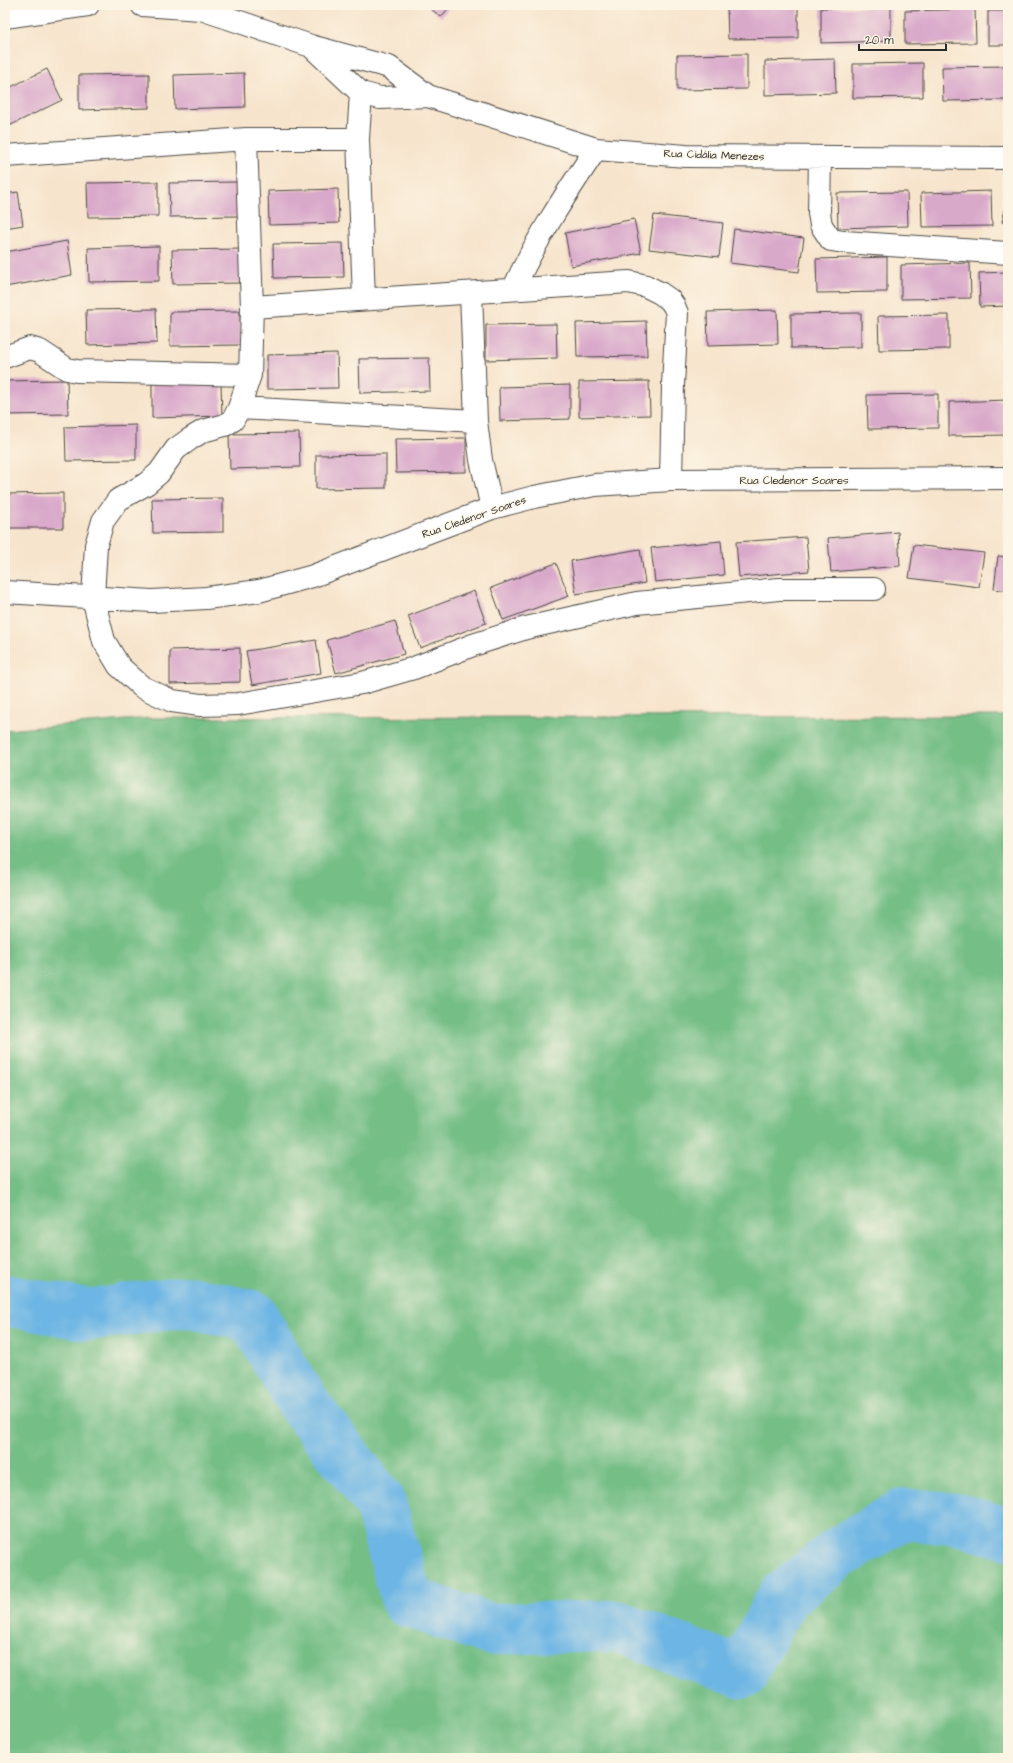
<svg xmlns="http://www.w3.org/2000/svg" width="1013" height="1763" viewBox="0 0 1013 1763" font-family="'Architects Daughter',sans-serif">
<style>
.forest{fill:#74be86;stroke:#507458}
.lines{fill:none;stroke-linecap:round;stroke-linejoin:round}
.river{stroke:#6cb5e4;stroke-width:52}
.building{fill:#d9a9ca}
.minor-casing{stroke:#4a4743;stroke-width:24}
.minor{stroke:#fff;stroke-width:22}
.labels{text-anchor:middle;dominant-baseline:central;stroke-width:3;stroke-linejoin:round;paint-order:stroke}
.street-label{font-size:11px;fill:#2b2b2b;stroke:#fcf5e5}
</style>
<rect width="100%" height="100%" fill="#fcf5e5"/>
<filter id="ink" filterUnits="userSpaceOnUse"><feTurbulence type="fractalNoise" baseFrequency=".025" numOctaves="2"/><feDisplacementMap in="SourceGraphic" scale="8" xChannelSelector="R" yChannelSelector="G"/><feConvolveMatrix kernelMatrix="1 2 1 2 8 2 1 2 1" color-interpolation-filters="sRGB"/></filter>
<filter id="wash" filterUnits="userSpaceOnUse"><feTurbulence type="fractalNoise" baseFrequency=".012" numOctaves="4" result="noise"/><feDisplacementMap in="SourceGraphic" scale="16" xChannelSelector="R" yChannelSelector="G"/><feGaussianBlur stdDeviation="0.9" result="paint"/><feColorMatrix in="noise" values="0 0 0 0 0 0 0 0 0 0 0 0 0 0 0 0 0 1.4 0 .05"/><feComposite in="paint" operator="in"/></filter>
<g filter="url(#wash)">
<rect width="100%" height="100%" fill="#f7e4cc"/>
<path class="forest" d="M1008,716V1758H5V730L149,718Z"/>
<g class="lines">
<path class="river" d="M5,1300L88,1315L187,1302L252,1316L302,1402L380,1502L407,1601L489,1629L616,1626L742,1673L783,1597L837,1554L903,1514L961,1520L1008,1534"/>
</g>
<g id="blocks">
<path class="building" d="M426,5H451L441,17Z
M727,5H798V38L728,39Z
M891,7V41L821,43V8Z
M975,9L976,43L905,44V11Z
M988,11H1008V45H988Z
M747,54V89L677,90V55Z
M835,59L836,93L765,95V61Z
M923,63V97L853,98V64Z
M1008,66V100L943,101L942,67Z
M47,69L62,100L5,128V90Z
M244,73L245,107L175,109L174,75Z
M149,74V108L79,110V75Z
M158,182V216L88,217L87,183Z
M239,182L240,216L170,217L169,183Z
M338,189L339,223L269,225L268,191Z
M991,191L992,226L922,227L921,193Z
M18,192L23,225L5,228V194Z
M907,192L908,226L838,228L837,193Z
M1007,201H1008V224L1002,222Z
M654,215L723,223L719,257L649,249Z
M634,219L641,253L571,266L565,233Z
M734,229L804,238L799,272L730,263Z
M67,241L72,275L5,287V252Z
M343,243L344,277L274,278L273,244Z
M159,246V281L89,282L88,248Z
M243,249V283L173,284L172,250Z
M887,257V292L817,293L816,259Z
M970,263L971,298L901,299V265Z
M1008,272V306L980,307L979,273Z
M156,309L157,343L87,345L86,310Z
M777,310L778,344L708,346L707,312Z
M240,311L241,345L170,346V312Z
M861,313V347L791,348V314Z
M949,315V349L879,350L878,316Z
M646,321L647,356L577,357L576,323Z
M556,324L557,358L486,360V325Z
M337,353L338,388L267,389V355Z
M429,358L430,391L360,393L359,359Z
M67,380L68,414L5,415V381Z
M649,381L650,415L579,417V382Z
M221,382L222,416L152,418V384Z
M570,385V419L500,421L499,387Z
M938,394V428L868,429L867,395Z
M1008,400V435L949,436V402Z
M136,425V460L66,461L65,427Z
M299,433L300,467L230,469L229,434Z
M466,438V472L396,473L395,439Z
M386,454V488L316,489V455Z
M63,493V528H5V494Z
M223,498V532L153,533L152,499Z
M898,532L900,566L831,572L828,538Z
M806,537L809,571L739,577L736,542Z
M721,541L724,575L655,582L651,548Z
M914,545L984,553L979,587L909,578Z
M640,549L645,583L576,594L571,561Z
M998,556L1008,557V591L994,589Z
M556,563L569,596L503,620L491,588Z
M474,591L486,623L420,648L408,616Z
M395,621L404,654L336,673L327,640Z
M316,640L321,673L252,685L246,651Z
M240,648V682L170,684V650Z"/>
</g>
</g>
<g filter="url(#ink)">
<use href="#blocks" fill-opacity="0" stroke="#4a4743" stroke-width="1"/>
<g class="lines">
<defs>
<path id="minor" d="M142,5L201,9L311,46L389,67L428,96L596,149L686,156L1008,158
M5,17L88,5
M312,47L361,93L380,98L428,96
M246,139L252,307L250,375L239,408L233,420L225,425L203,431L190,439L176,449L159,473L146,484L118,500L103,521L96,545L93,598L104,641L119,666L142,687L172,701L200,705L238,704L362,683L414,668L473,645L526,628L637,603L779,589H874
M358,139L361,93
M5,156L246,139H358L364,299
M820,157L819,213L821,225L831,240L844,242L1008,253
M514,288C536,239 566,194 596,149
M471,293L476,421L481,460L492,508
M252,307L597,284L629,282L646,286L660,293L670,300L674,306L677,313L673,385L671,480
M5,357L30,348L40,351L67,369L77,371L250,375
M239,408L476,421
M5,592L152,601L206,598L259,591L313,576L492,508L534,497L595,485L671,480L1008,478"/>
</defs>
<use href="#minor" class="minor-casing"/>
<use href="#minor" class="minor"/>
</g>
</g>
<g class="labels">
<g class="street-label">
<text transform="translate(714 155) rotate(2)">Rua Cidália Menezes</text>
<text x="794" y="480">Rua Cledenor Soares</text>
<text transform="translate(474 517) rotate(-19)">Rua Cledenor Soares</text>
</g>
</g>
<rect width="1013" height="1763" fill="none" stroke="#fcf5e5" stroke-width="20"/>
<path d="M859 44v6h87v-6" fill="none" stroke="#2b2b2b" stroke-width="2"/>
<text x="865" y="44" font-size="12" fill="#2b2b2b" stroke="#fcf5e5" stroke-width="3" paint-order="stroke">20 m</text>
</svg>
